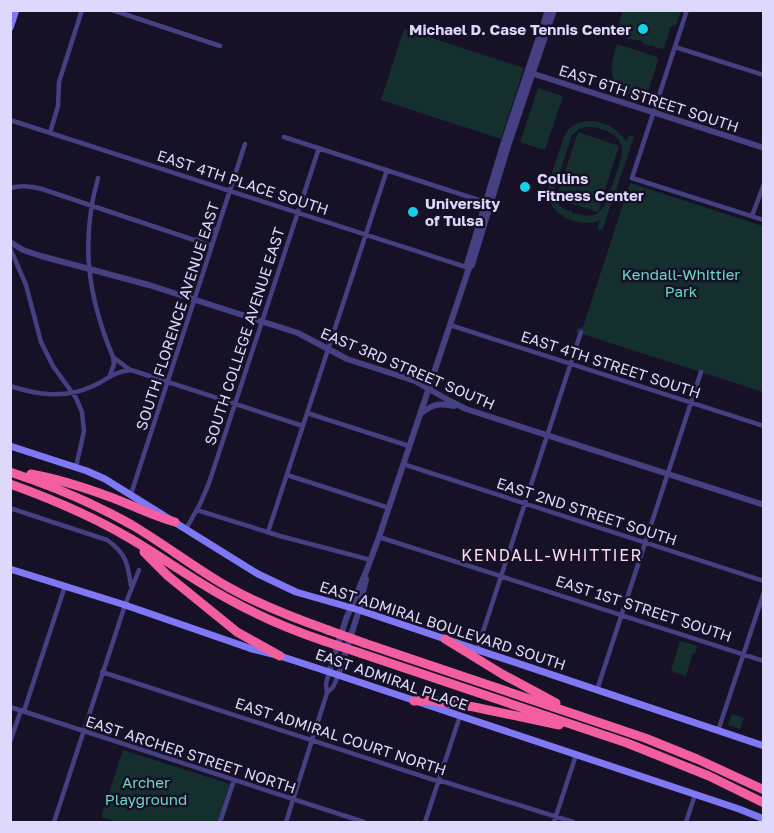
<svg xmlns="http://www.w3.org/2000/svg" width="774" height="833" viewBox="0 0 774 833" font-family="'Golos Text',sans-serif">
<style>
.green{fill:#152f2f;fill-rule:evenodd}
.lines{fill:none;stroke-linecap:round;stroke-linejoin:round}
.minor{stroke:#454081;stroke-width:4.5}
.tertiary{stroke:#454081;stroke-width:6}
.secondary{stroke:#7f78f4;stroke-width:7}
.motorway{stroke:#f25ea0;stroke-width:9}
.motorway-bridge{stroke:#f25ea0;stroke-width:9}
.poi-dot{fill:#15cfec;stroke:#161126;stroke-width:2}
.labels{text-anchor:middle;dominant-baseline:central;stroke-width:5;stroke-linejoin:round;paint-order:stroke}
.poi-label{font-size:15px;font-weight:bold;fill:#ded9fc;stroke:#161126;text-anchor:start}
.street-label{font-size:15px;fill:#ded9fc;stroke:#161126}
.park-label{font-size:15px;fill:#6ad7bf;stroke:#161126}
.neighbourhood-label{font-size:16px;letter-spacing:1.5px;fill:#fcdbef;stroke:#161126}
</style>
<rect width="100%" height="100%" fill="#161126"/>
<path class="green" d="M623,11H681L676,25L669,28L670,30L664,48L662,49L655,47L653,45L651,46L644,44L642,41L628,39L627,36L625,37L617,35L616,33Z
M404,29L524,68L501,139L381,100Z
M617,44L657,57L658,61L645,100C611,88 606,78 617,44Z
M538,88L563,96L545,150L520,142Z
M594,121C608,123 618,130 626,141L629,135L634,137L602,231L597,229L600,220C579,229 551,216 547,193C548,184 563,136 568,130C575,122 584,121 594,121ZM585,127C598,126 622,133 622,150C622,162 609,194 604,206C596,218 588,217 575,213L574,215H573V212C562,209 556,205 553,193L572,135L579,129Z
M578,132L619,146L598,212L556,199Z
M630,183L763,226V392L576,332L577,329L583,327Z
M680,641L697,646L695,653H693L686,676L671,671Z
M732,714L744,718L740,729L728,725Z
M123,750L230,784L218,822H118L101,817Z"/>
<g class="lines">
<path class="minor" d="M112,10L220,46
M687,10L632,178L764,220
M675,47L764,75
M10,120L469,268
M50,133L58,106L59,82L82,10
M284,137L488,203
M98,178C80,242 88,297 113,357L114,364L110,375
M10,188C22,185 31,186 42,189L212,246
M752,216L764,184
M197,239L218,228
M10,248L26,285L41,342L53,366L76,398L82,412L84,431L76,467
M450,325L764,426
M113,357L130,370
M10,386C38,395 65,399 93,386C109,379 112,372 131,370L303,426
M307,413L409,446
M403,464L764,581
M287,475L389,508
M131,494L245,144
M10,508L107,540C126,553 128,564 131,586
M197,510L280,536L371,560
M186,529L200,504L209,483L319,148
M268,532L387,170
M379,537L764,661
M477,650L581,332
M102,672L434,780L445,782L573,822
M597,690L701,372
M327,693L333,687L338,676
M10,707L364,822
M24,711L65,586
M718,731L764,592
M10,742L21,710
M54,822L125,605L139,570
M220,822L234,780
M286,822L327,693L326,684L329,672
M425,822L460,716
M554,822L576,755
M686,822L695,795"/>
<path class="tertiary" d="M531,73L764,148
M10,242L23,250L41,256L149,285L298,333L347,359L415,381L450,401L466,409L764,505
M469,268L467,264L503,145L548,10
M420,414C433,404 438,403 454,406
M329,672L346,619L366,572L379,537L469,268L472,265L508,146L554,10
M338,676L359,610L366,579"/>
<path class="secondary" d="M10,28L16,10
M10,446L87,471L105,479L258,574L296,592L359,610L764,746
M10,569L125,605L252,649L280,656L320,669L739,809L764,819"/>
<path class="motorway" d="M10,472C53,486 93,503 132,525C164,544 195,568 228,587C260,605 294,618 328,630
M31,474C59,479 86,488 113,498C134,506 153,516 175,522
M10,484C52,499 92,516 131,539C165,559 197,583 232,601C261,617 292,630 324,641
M144,552L168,576L237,632L280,656
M445,639L502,674L556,703
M364,643L645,738L697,759L764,790
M360,653L627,743L709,776L764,803
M414,701L428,700L474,707L559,725"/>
<path class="motorway-bridge" d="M328,630L364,643
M324,641L360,653"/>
</g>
<g class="poi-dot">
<circle cx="643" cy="29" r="6"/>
<circle cx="525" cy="187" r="6"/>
<circle cx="413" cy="212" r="6"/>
</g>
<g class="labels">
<g class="poi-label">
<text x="631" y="29" text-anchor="end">Michael D. Case Tennis Center</text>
<text x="537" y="178">Collins<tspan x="537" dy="17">Fitness Center</tspan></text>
<text x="425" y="203">University<tspan x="425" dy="17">of Tulsa</tspan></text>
</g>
<g class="street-label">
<text transform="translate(649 98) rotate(18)">EAST 6TH STREET SOUTH</text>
<text transform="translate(243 182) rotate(18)">EAST 4TH PLACE SOUTH</text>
<text transform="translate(177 316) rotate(-72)">SOUTH FLORENCE AVENUE EAST</text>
<text transform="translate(244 336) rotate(-72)">SOUTH COLLEGE AVENUE EAST</text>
<text transform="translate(611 364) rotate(18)">EAST 4TH STREET SOUTH</text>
<text transform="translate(408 368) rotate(23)">EAST 3RD STREET SOUTH</text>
<text transform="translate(587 511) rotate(18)">EAST 2ND STREET SOUTH</text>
<text transform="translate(644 608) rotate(18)">EAST 1ST STREET SOUTH</text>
<text transform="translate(443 625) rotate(18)">EAST ADMIRAL BOULEVARD SOUTH</text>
<text transform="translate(392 679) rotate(19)">EAST ADMIRAL PLACE</text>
<text transform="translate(341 736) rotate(18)">EAST ADMIRAL COURT NORTH</text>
<text transform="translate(191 754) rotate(18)">EAST ARCHER STREET NORTH</text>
</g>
<g class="park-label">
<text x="681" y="274">Kendall-Whittier<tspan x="681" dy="17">Park</tspan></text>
<text x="146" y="782">Archer<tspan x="146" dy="17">Playground</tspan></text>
</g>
<g class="neighbourhood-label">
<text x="552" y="555">KENDALL-WHITTIER</text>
</g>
</g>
<rect width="774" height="833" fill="none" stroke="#ded9fc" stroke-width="24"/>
</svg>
